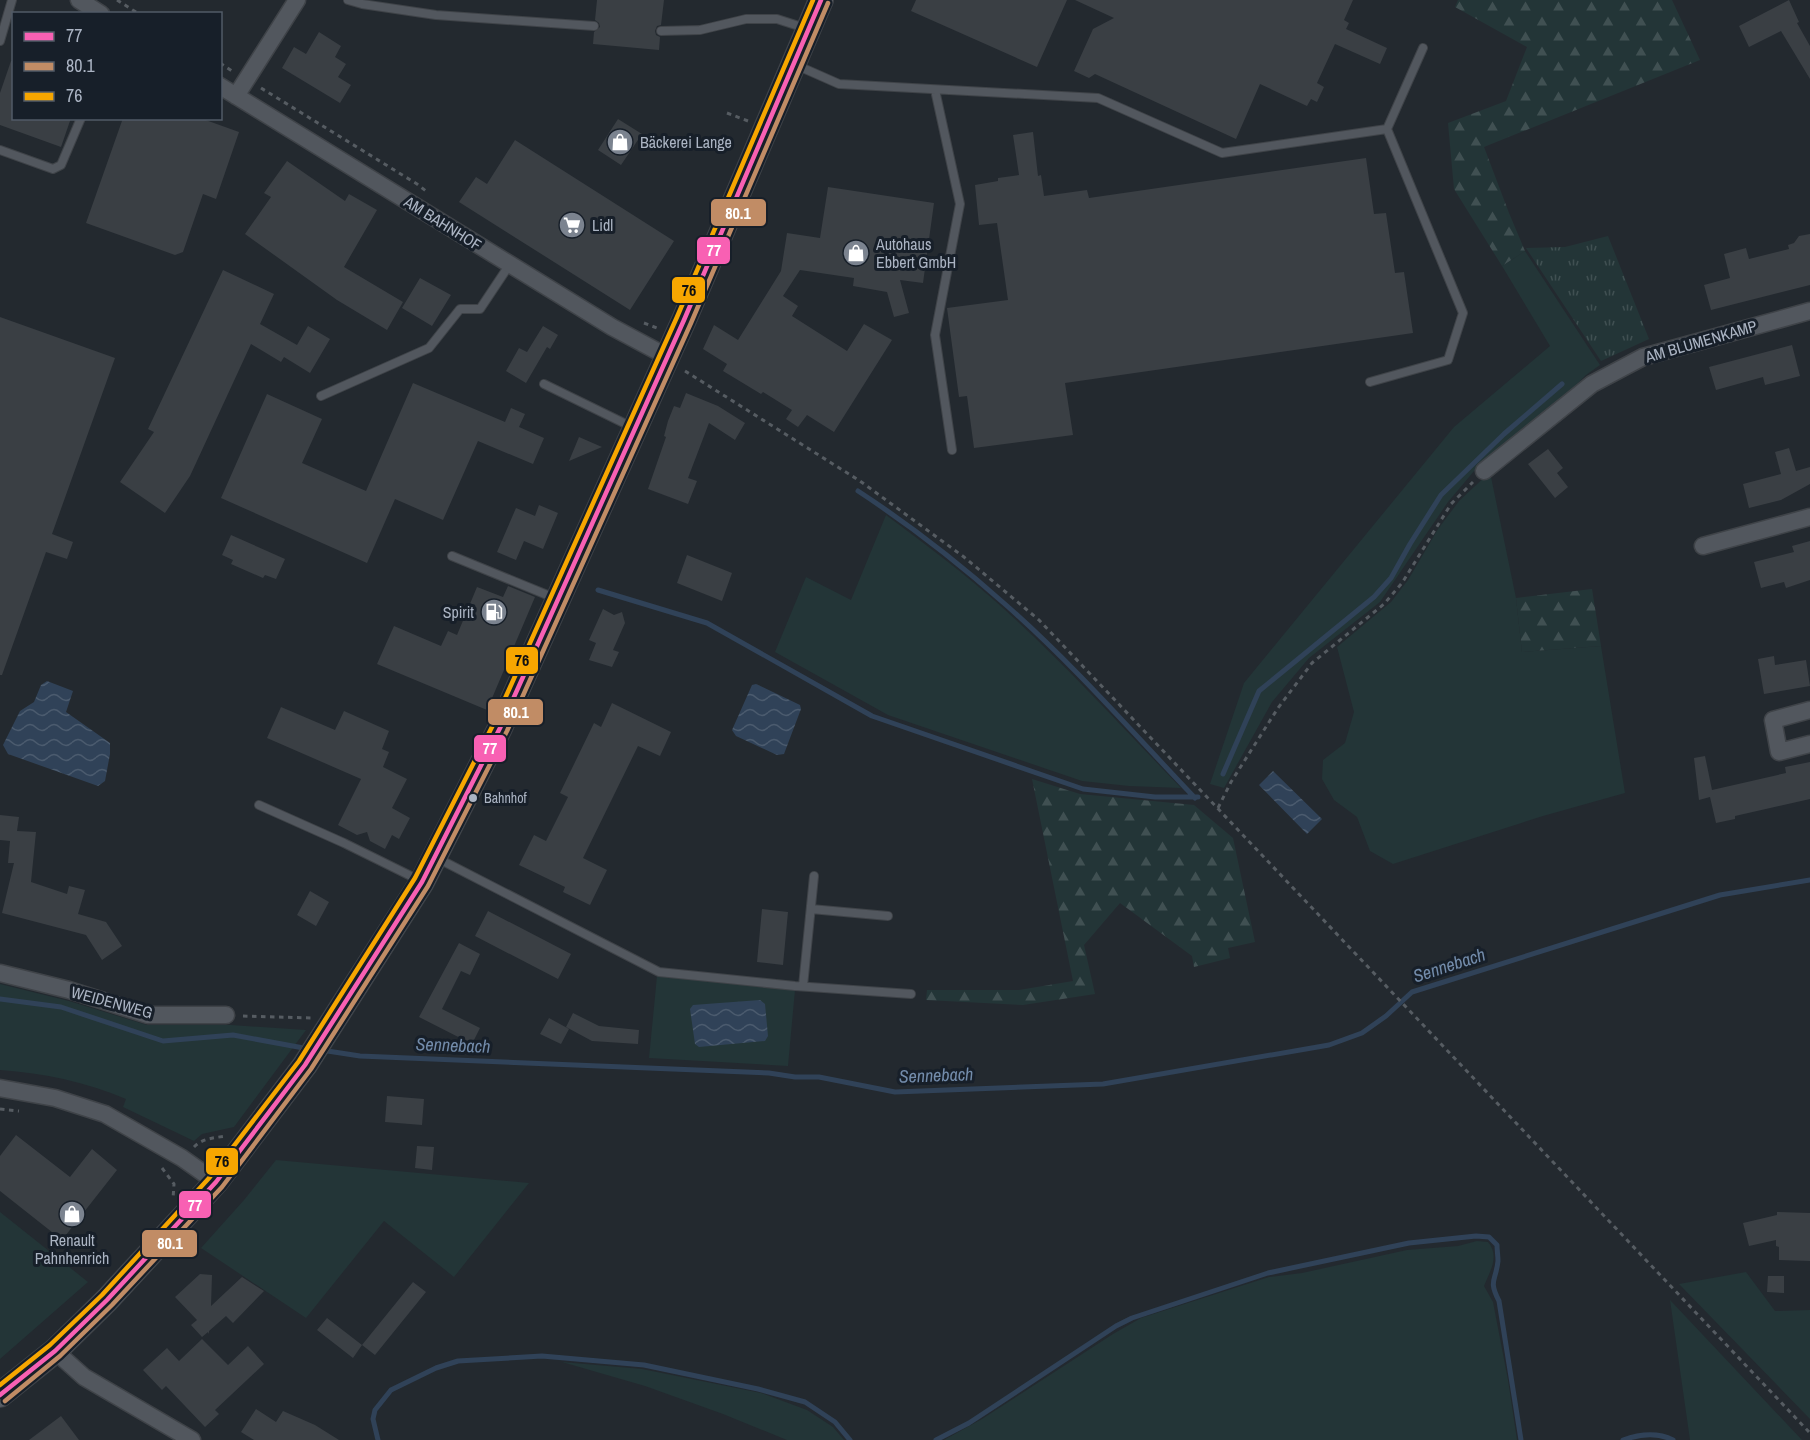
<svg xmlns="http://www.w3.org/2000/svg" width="1810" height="1440" viewBox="0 0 1810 1440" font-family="'Archivo Narrow',sans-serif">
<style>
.grass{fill:#233537}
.forest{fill:url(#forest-firs)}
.park{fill:url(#park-tufts)}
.water{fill:url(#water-waves)}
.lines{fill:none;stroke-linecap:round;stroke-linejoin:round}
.stream{stroke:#304258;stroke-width:5}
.building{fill:#3a3f44}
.service-casing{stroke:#3f4348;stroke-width:10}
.minor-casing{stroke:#3f4348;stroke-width:19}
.secondary-casing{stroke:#3f4348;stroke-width:26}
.path{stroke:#565c62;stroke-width:3;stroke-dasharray:4.5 4.5;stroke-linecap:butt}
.service{stroke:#52575e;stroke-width:8}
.minor{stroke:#52575e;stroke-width:16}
.secondary{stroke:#575c63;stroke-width:24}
.bus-1-casing{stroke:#171f29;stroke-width:9}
.bus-2-casing{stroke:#171f29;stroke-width:9}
.bus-3-casing{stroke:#171f29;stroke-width:9}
.bus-1{stroke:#f860b3;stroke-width:4.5}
.bus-2{stroke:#c18c65;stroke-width:4.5}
.bus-3{stroke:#f7a600;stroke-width:4.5}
.bus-dot{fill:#abb4c3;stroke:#171f29;stroke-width:2}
.labels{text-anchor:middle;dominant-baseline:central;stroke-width:6;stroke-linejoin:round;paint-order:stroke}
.bus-label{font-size:14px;fill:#abb4c3;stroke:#171f29;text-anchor:start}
.poi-label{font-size:16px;fill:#abb4c3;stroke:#171f29;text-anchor:start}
.street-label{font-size:16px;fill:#abb4c3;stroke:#171f29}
.water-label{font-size:18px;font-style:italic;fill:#738cab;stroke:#171f29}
.line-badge{stroke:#171f29;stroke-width:2}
.badge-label{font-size:16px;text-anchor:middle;font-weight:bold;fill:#fff}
.pale-badge-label{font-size:16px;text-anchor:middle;font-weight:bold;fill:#111}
</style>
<defs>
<pattern id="forest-firs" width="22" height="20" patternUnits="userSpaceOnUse" patternTransform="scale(1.5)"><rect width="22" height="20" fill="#233537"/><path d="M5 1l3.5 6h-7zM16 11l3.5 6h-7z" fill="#405052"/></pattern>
<pattern id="park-tufts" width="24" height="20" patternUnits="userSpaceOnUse" patternTransform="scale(1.5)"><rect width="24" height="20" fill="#233537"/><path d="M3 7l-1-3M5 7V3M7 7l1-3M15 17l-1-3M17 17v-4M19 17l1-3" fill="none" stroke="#405052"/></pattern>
<pattern id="water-waves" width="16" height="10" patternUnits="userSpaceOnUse" patternTransform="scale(1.5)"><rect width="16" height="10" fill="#304258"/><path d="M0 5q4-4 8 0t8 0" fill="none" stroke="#4b5b6e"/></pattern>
</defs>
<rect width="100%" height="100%" fill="#23292f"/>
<path class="grass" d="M1525,251L1600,365L1586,375L1572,389L1480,464L1448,502L1380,602L1309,658L1272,702L1224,788L1210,784L1244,683L1454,427L1550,346L1502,266Z
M1490,472L1516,598L1522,652L1601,646L1625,793L1543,816L1393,864L1370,851L1357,817L1334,800L1322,779L1323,760L1345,743L1354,712L1337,647L1391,602L1408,580L1438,529L1459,501Z
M886,515C926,545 967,575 1004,609C1066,665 1123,728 1181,788L1129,786L1082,781L888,715L775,652L806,577L851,600Z
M657,976L795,990L788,1066L649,1058Z
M0,984L69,1001L147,1025H231L306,1030L234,1127L202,1134L194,1141L123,1107L126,1099C86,1082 44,1073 0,1070Z
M276,1160L529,1183L454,1277L384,1221L306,1318L201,1248L244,1200Z
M0,1212L88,1282L0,1359Z
M1477,1241L1488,1242C1500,1256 1490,1271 1484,1286L1493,1302L1508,1380L1517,1440H944L982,1419L1113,1334L1141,1318L1269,1277L1302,1273L1407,1250L1458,1246Z
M1746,1272L1775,1311L1810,1310V1419L1679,1284Z
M1670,1300L1802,1440H1690Z
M562,1362L642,1369L761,1393L807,1410L833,1427L844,1440H787L723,1414L645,1386Z"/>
<path class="forest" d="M1458,0H1672L1700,60L1484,147L1509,213L1525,251L1502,266L1454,189L1448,123L1506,101L1527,47L1455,7Z
M1592,589L1601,646L1522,652L1516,598Z
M1032,779L1080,794L1194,805L1233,838L1255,942L1228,948L1230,958L1194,967L1192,956L1120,903L1084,945L1095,994L1023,1005L926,1000L927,990H1019L1073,981Z"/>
<path class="park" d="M1608,236L1649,339L1601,361L1526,248L1565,247Z"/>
<path class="water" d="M47,681L73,691L66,712L110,743V754L105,781L98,786L8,754L3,745L20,711L34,702L41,685Z
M756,684L800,705L801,709L784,754L777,755L736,736L732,730L752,685Z
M1273,771L1322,819L1307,834L1259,785Z
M760,1000L765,1004L768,1036L765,1041L699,1047L695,1044L690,1009L693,1005Z"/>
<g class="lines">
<path class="stream" d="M858,491C910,525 960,564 1006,605C1074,665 1133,733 1195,798
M598,590L707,623L872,716L1083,789L1155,797H1198
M1223,774L1259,691L1374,597L1391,578L1410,544L1441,495L1504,434L1562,384
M0,999L61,1007L163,1041L233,1035L309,1049
M321,1050L360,1056L769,1073L795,1077H819L895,1092L1103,1084L1329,1045L1362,1033L1386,1016L1412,992L1720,895L1810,880
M378,1440L373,1419L375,1410L391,1390L436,1368L458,1361L542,1356L644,1365L758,1389L805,1402L835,1422L850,1440
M936,1440L969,1423L1116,1326L1132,1318L1268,1273L1409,1243L1476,1236L1489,1237L1497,1245C1497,1250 1498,1256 1498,1261C1496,1281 1488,1280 1499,1301L1521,1440
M1623,1440C1640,1434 1657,1432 1673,1440"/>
</g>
<path class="building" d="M597,0H664L661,25L657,26L655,31L656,35L660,37L659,50L593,44L594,32L600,27L599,23L595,20Z
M916,0H1067L1037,67L911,11Z
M1075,0H1353L1344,20L1349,23L1346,29L1387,48L1380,64L1335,44L1317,83L1324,87L1317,102L1311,99L1307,106L1260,84L1236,139L1095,74L1089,78L1074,71L1093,29L1114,18Z
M1789,0L1799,22L1797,23L1810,46V79L1781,31L1749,47L1739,26Z
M319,32L341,46L335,57L346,64L338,77L351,85L340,103L282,68L294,47L306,54Z
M11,61H14V118H71L61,147L0,125V93Z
M123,118H200L239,132L216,199L203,194L183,252L175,255L86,223Z
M618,119L642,134L621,165L598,150Z
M1033,132L1038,176L1041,175L1044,196L1087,190L1089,198L1366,158L1374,214L1386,213L1395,273L1404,272L1413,333L1065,383L1073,435L974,448L967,396L959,397L947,308L1008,300L997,223L979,225L975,185L998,181V178L1019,175L1013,135Z
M515,140L674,241L630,310L459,202L476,177L487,184Z
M287,161L345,201L349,194L377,210L344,267L403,302L387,330L337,300L245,234L271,197L264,193Z
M828,187L934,203L923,283L900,280L909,313L894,317L887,292L853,286L854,278L800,270L783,296L798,306L792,316L847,351L864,324L892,340L834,432L807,415L798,427L786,419L792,410L763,392L761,394L723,371L727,364L703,349L714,325L738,340L781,271L787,233L820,238Z
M1810,234V285L1711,310L1704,285L1730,278L1724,254L1746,248L1749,259L1789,249L1788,245L1794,243L1799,236Z
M223,270L274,294L260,324L297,345L308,326L330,339L310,373L284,357L281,362L251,344L190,476L165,513L120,482L154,432L148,429Z
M420,278L451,295L432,326L402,308Z
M0,317L115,358L52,534L73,542L67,559L46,552L2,675H0Z
M543,326L558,335L550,349L547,347L526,383L506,371L519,348L527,352Z
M1792,345L1800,376L1765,385L1763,377L1716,390L1709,367Z
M413,383L505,422L511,408L525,414L519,427L544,438L533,464L478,441L443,520L395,499L367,563L221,498L267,394L322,419L302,463L366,491Z
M686,393L718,406L745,423L735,440L709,423L688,478L697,481L688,504L648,489L666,437L664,436L668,421L674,406L680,408Z
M579,437L602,447L569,461Z
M1789,448L1796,471L1810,467V484L1781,500L1749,508L1743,484L1781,474L1775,452Z
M1548,449L1563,468L1557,473L1568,487L1555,498L1528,464Z
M539,505L558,513L543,549L524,541L516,560L497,552L516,508L535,516Z
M231,535L285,559L276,579L265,575L263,578L231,564L233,560L222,555Z
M1810,541V580L1786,588L1784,582L1761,588L1754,562L1794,552L1792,546Z
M687,555L732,573L722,601L677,583Z
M508,586L535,597L487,710L377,664L394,626L441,646L448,631L457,635L477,587L503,597Z
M603,609L614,615L622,612L625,623L613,650L619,652L612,667L589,660L596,643L589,640Z
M1774,656L1775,665L1806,660L1810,686L1764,694L1758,659Z
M612,703L671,732L660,756L638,746L583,858L607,870L590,905L563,892L565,887L519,865L534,835L546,841L568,797L560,793L594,723L601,727Z
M281,707L335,730L344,711L389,731L382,749L389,752L383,767L407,779L392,808L410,818L399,839L392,835L385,849L370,841L367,832L357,835L338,825L361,779L267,738Z
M1705,756L1712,790L1786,773L1785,767L1810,762V799L1735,816V819L1716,823L1710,797L1699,800L1694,758Z
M0,815L19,817L17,831L36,832L31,882L67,894L69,886L85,890L78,914L106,922L122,946L102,960L86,935L2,913L14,863H8L10,841L0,840Z
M310,891L329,902L316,926L297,915Z
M762,909L788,912L783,965L757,962Z
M488,911L571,954L558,979L475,936Z
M459,943L480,954L470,975L461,971L442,1009L480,1028L472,1044L419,1017Z
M573,1013L599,1026L639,1030L638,1044L592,1041L566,1027Z
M549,1018L569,1029L561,1044L540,1034Z
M387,1096L424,1099L422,1125L385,1122Z
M16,1135L70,1177L92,1149L117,1170L62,1240L0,1191V1156Z
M417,1146L434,1147L432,1170L415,1168Z
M1777,1212L1810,1213V1261L1779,1260V1247L1776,1246V1240L1749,1246L1743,1223L1777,1215Z
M200,1274L212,1275L211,1306L242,1277L264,1291L233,1323L226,1316L209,1331V1334L208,1332L202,1337L191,1325L197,1320L175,1297Z
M1768,1276H1784V1293L1767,1292Z
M413,1282L426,1292L375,1355L362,1345Z
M327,1318L362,1345L353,1358L317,1330Z
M202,1339L228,1365L248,1346L264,1364L215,1410L219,1414L205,1427L166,1386L162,1390L143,1370L167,1348L179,1361Z
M256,1409L276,1422L283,1411L315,1425L339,1440H254L241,1432Z
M61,1416L79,1440H29Z"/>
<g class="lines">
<defs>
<path id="service" d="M348,0L362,4L436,15L594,26
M661,31L700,30L746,19H777L805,28
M0,41L12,0
M796,65L839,84L1098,98L1222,153L1387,129
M935,90L960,204L935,335L952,450
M0,150L53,169L61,165L81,118
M1370,382L1448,360L1463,313L1387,129L1423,48
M544,384L632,427
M321,396L429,348L460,309H480L510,264
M452,556L557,599
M259,805L344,843L419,880
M435,857L659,972L795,986L911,994
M811,909L888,916
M803,986L814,876"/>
<path id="minor" d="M79,0L101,14
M220,86L612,327L668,357
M236,96L297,0
M1484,471L1592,384L1643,357L1810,311
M1703,546L1810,517
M1810,710L1773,720L1779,752L1810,744
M0,973L69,990L148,1015H226
M0,1088L55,1098L105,1114L182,1158L216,1182
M55,1351L84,1377L192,1440"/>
<path id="secondary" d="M0,1395L55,1351L107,1300L216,1182L305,1065L422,882L500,728L684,320L821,0"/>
</defs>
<use href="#service" class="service-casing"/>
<use href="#minor" class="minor-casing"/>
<use href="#secondary" class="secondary-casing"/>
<path class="path" d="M117,0L139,14
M220,63L232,71
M261,88L417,184L426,191
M727,113L748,121
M644,323L657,328
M685,371L860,481L964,557L1039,620L1810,1433
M1218,808L1231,782L1278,708L1312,663L1384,604L1402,583L1451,504L1473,482
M243,1016L312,1018
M0,1109L19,1111
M194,1147C203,1138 214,1138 226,1136
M162,1168L174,1184L173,1199"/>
<use href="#service" class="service"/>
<use href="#minor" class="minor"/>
<use href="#secondary" class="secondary"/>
<defs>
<path id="bus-1" d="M0,1395L55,1351L107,1300L216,1182L305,1065L422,882L500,728L684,320L821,0"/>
<path id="bus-2" d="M5,1401L60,1356L112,1305L222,1187L311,1069L428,886L507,731L691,323L828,3"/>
<path id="bus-3" d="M0,1385L50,1345L102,1295L210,1177L299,1061L415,878L493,725L677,317L813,0"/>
</defs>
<use href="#bus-1" class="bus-1-casing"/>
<use href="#bus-2" class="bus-2-casing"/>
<use href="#bus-3" class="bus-3-casing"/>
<use href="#bus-1" class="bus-1"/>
<use href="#bus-2" class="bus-2"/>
<use href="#bus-3" class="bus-3"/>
</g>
<defs>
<symbol id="shop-disc" viewBox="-11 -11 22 22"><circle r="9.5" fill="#7b838f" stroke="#171f29"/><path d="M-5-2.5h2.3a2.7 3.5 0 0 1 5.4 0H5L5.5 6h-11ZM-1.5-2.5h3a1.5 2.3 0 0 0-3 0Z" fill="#fff"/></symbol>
<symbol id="supermarket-disc" viewBox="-11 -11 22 22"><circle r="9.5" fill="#7b838f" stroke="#171f29"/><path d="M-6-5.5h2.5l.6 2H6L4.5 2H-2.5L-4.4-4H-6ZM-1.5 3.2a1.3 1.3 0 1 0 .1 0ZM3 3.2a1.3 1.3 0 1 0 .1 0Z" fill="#fff"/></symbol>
<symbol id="fuel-disc" viewBox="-11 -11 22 22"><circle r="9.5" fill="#7b838f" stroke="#171f29"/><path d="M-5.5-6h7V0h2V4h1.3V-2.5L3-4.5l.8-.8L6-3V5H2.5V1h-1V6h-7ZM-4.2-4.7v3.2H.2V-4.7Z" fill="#fff"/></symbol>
</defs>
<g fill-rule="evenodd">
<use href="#shop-disc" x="605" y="127" width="30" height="30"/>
<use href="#supermarket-disc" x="557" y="210" width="30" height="30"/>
<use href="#shop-disc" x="841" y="238" width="30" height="30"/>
<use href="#fuel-disc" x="479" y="597" width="30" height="30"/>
<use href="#shop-disc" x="57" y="1199" width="30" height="30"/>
</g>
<circle class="bus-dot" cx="473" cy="798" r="5"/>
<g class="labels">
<g class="bus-label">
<text x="484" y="798">Bahnhof</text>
</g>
<g class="poi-label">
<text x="640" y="142">Bäckerei Lange</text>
<text x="592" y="225">Lidl</text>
<text x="876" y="244">Autohaus<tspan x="876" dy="18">Ebbert GmbH</tspan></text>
<text x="474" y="612" text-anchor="end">Spirit</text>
<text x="72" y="1240" text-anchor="middle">Renault<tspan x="72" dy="18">Pahnhenrich</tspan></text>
</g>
<g class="street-label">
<text transform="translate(443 223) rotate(32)">AM BAHNHOF</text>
<text transform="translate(1701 341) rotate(-16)">AM BLUMENKAMP</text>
<text transform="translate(112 1002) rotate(15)">WEIDENWEG</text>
</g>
<g class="water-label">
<text transform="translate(1449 965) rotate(-18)">Sennebach</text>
<text transform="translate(453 1045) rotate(2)">Sennebach</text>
<text transform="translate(936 1075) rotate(-2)">Sennebach</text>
</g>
</g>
<g class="line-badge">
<rect x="710" y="198" width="57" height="29" rx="6" fill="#c18c65"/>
<rect x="696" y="236" width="35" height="29" rx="6" fill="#f860b3"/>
<rect x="671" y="276" width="35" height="28" rx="6" fill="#f7a600"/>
<rect x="505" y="646" width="34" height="29" rx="6" fill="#f7a600"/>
<rect x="487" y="698" width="57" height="28" rx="6" fill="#c18c65"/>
<rect x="473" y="734" width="34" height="29" rx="6" fill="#f860b3"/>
<rect x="205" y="1147" width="34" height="29" rx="6" fill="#f7a600"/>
<rect x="178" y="1190" width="34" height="29" rx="6" fill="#f860b3"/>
<rect x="141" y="1229" width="57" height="29" rx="6" fill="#c18c65"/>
</g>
<g class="badge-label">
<text x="738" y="219">80.1</text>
<text x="714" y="256">77</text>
<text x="516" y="718">80.1</text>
<text x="490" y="754">77</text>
<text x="195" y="1211">77</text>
<text x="170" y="1249">80.1</text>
</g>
<g class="pale-badge-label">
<text x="689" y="296">76</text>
<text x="522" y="666">76</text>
<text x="222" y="1167">76</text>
</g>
<rect x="12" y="12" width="210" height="108" fill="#171f29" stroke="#525b67" stroke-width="1.5"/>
<rect x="24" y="32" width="30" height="9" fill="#f860b3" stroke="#525b67" stroke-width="1.5"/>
<text x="66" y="42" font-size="18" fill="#abb4c3">77</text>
<rect x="24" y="62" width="30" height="9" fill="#c18c65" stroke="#525b67" stroke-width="1.5"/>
<text x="66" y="72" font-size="18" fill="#abb4c3">80.1</text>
<rect x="24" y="92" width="30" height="9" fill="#f7a600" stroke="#525b67" stroke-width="1.5"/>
<text x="66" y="102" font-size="18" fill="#abb4c3">76</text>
</svg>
